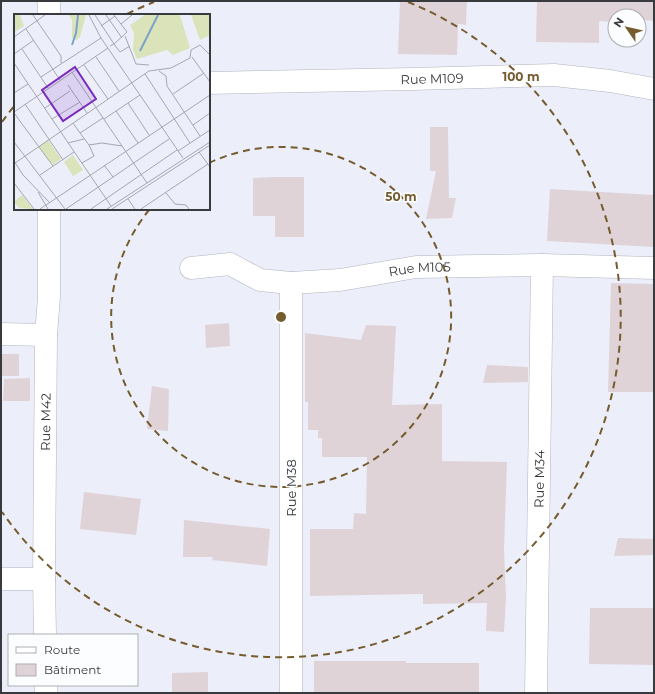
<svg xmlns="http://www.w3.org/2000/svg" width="655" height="694" viewBox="0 0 655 694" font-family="Montserrat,sans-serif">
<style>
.building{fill:#dfd3d8}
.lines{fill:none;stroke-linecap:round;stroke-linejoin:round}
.minor-casing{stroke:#b1b4be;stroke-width:23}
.minor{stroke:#fff;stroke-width:22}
.ring{fill:none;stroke:#755b2d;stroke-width:2;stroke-dasharray:7 5}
.labels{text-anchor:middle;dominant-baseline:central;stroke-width:3;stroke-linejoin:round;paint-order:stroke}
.street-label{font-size:13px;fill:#393a3e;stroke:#fcfdff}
.inset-river{fill:none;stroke:#7aa3c9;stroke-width:2}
.inset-road{fill:none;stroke:#a4a7af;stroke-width:1}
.view{fill:#7b2cbf;fill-opacity:0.15;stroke:#7b2cbf;stroke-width:2}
.inset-edge{fill:none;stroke:#393a3e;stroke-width:2}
.centre{fill:#755b2d;stroke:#fcfdff;stroke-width:2}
.ring-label{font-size:12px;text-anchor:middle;font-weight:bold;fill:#755b2d;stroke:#fcfdff;stroke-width:3;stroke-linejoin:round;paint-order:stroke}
</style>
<rect width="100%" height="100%" fill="#eceffa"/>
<path class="building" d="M400,1H467L466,25L458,24L457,55L398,54Z
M537,1H654V21L643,20L642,23H639V16H615V22L599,21V43L536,42Z
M430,127H448L449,198H456L452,218L426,219L436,171H430Z
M275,177H304V237H275V216H253V178Z
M550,189L654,195V247L547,241Z
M611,283L654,284V392H608Z
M229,323L230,346L206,348L205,325Z
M366,325L396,326L392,405L442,404V461L507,462L504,549L506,598L504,632L486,631L487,603L423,604V594L310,596V529H353L354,513L366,514L367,457H322V438H318V430H308V402H305V333L361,340Z
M1,354H19V376H1Z
M487,365L528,367V382L483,383Z
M30,378V401H3L4,379Z
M152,386L169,389L168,431L147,429Z
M84,492L141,499L136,535L80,529Z
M184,520L270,529L267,566L212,560L213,557H183Z
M618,538L654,539V555L614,556Z
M590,608H654V665L589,664Z
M314,661H406V663H479V693H314Z
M208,672V693H172V673Z"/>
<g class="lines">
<defs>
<g id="minor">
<path d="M49,15V1"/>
<path id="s1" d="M209,83L413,79L554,75L610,81L654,89"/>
<path id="s2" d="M191,268L230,264L260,280L291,283L340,280L416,267L542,265L654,268"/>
<path d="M291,283V693"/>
<path d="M1,334L46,335"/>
<path d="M1,579H44"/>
<path id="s3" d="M45,635L44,579L46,335L49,297V209"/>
<path d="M46,685V693"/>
<path id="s4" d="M536,693L542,265"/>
</g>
</defs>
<use href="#minor" class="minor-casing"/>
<use href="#minor" class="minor"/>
</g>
<g class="ring">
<path d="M209 163A170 170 0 1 1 149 210"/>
<path d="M2 122A340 340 0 0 1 15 105M127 14A340 340 0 0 1 154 2M408 2A340 340 0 1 1 2 512"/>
</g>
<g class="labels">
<g class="street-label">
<text stroke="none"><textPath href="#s1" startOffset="223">Rue M109</textPath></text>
<text stroke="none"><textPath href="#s2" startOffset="234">Rue M105</textPath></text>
<text stroke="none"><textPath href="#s3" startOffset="213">Rue M42</textPath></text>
<text stroke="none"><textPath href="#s4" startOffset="214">Rue M34</textPath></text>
<text transform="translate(291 488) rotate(-90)">Rue M38</text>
</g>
</g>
<g transform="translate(14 14)">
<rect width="196" height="196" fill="#eceffa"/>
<path d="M0,1H6L10,12L0,18ZM55,1H72L66,23L62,26L58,24V6ZM131,1H166L176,34L159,41L153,36L123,45L119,36L120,19L116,11ZM177,1H196V21L186,26ZM34,126L47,145L39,151L25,133ZM59,141L69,156L59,162L50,148ZM8,181L19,195L5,194L0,188Z" fill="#dae3ba"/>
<path class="inset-river" d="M58,31L62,19L64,1M126,37L144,1"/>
<path class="inset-road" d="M19,1L47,42V49M75,1L87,24L169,144M81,1L100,30L113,18L100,1M92,1L108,24M107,10L118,1M87,12L101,2M12,15L46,66M111,22L122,50L135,51M0,23L31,1M96,32L100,30L106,38L116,32M8,35L34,74M0,40L20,26M82,43L105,77M178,43L196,68M0,49L97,192M70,51L94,85M145,57L152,62L153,72L186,122M58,58L133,169M131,60L176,129M27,63L87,24M54,71L73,99M0,79L14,70M159,80L190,59M114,89L135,121M11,90L49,146M31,94L56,77M102,97L124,129M0,98L94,34M0,99L39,152M38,105L66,88M90,105L126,81M59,109L66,119L89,104M179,111L196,99M66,119L75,131L88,129L108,132M0,128L51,195M54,129L70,125M164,137L196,116M185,138L196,153M0,147L9,161L36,189M1,149L135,57L157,54L176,44L177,36L186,31L196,41M68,149L80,142L75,131M90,151L99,163M26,161L60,138M0,169L20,195M24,178L34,195M152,179L161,190L172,191L175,195M114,185L121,195M26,195L196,81M52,195L155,125M77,195L163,136M93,195L196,128M98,195L196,131M127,195L194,150"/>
<path class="view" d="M61,53L82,85L49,107L28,76Z"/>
<rect width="196" height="196" class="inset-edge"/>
</g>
<circle cx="281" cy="317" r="6" class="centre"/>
<g class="ring-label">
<text x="521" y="81">100 m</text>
<text x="401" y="201">50 m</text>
</g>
<rect width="655" height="694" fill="none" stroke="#393a3e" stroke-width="4"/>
<rect x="8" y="634" width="130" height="52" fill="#fcfdff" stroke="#aeafb2"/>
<rect x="16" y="647" width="20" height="6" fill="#ffffff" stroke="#aeafb2"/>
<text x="44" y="654" font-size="12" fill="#393a3e">Route</text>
<rect x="16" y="664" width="20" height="12" fill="#dfd3d8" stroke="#aeafb2"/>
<text x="44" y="674" font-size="12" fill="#393a3e">Bâtiment</text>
<g transform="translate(627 28) rotate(304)"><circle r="19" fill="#fcfdff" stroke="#aeafb2"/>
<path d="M0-3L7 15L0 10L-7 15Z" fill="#755b2d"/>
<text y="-6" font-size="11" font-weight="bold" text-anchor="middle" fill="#393a3e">N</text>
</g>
</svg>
